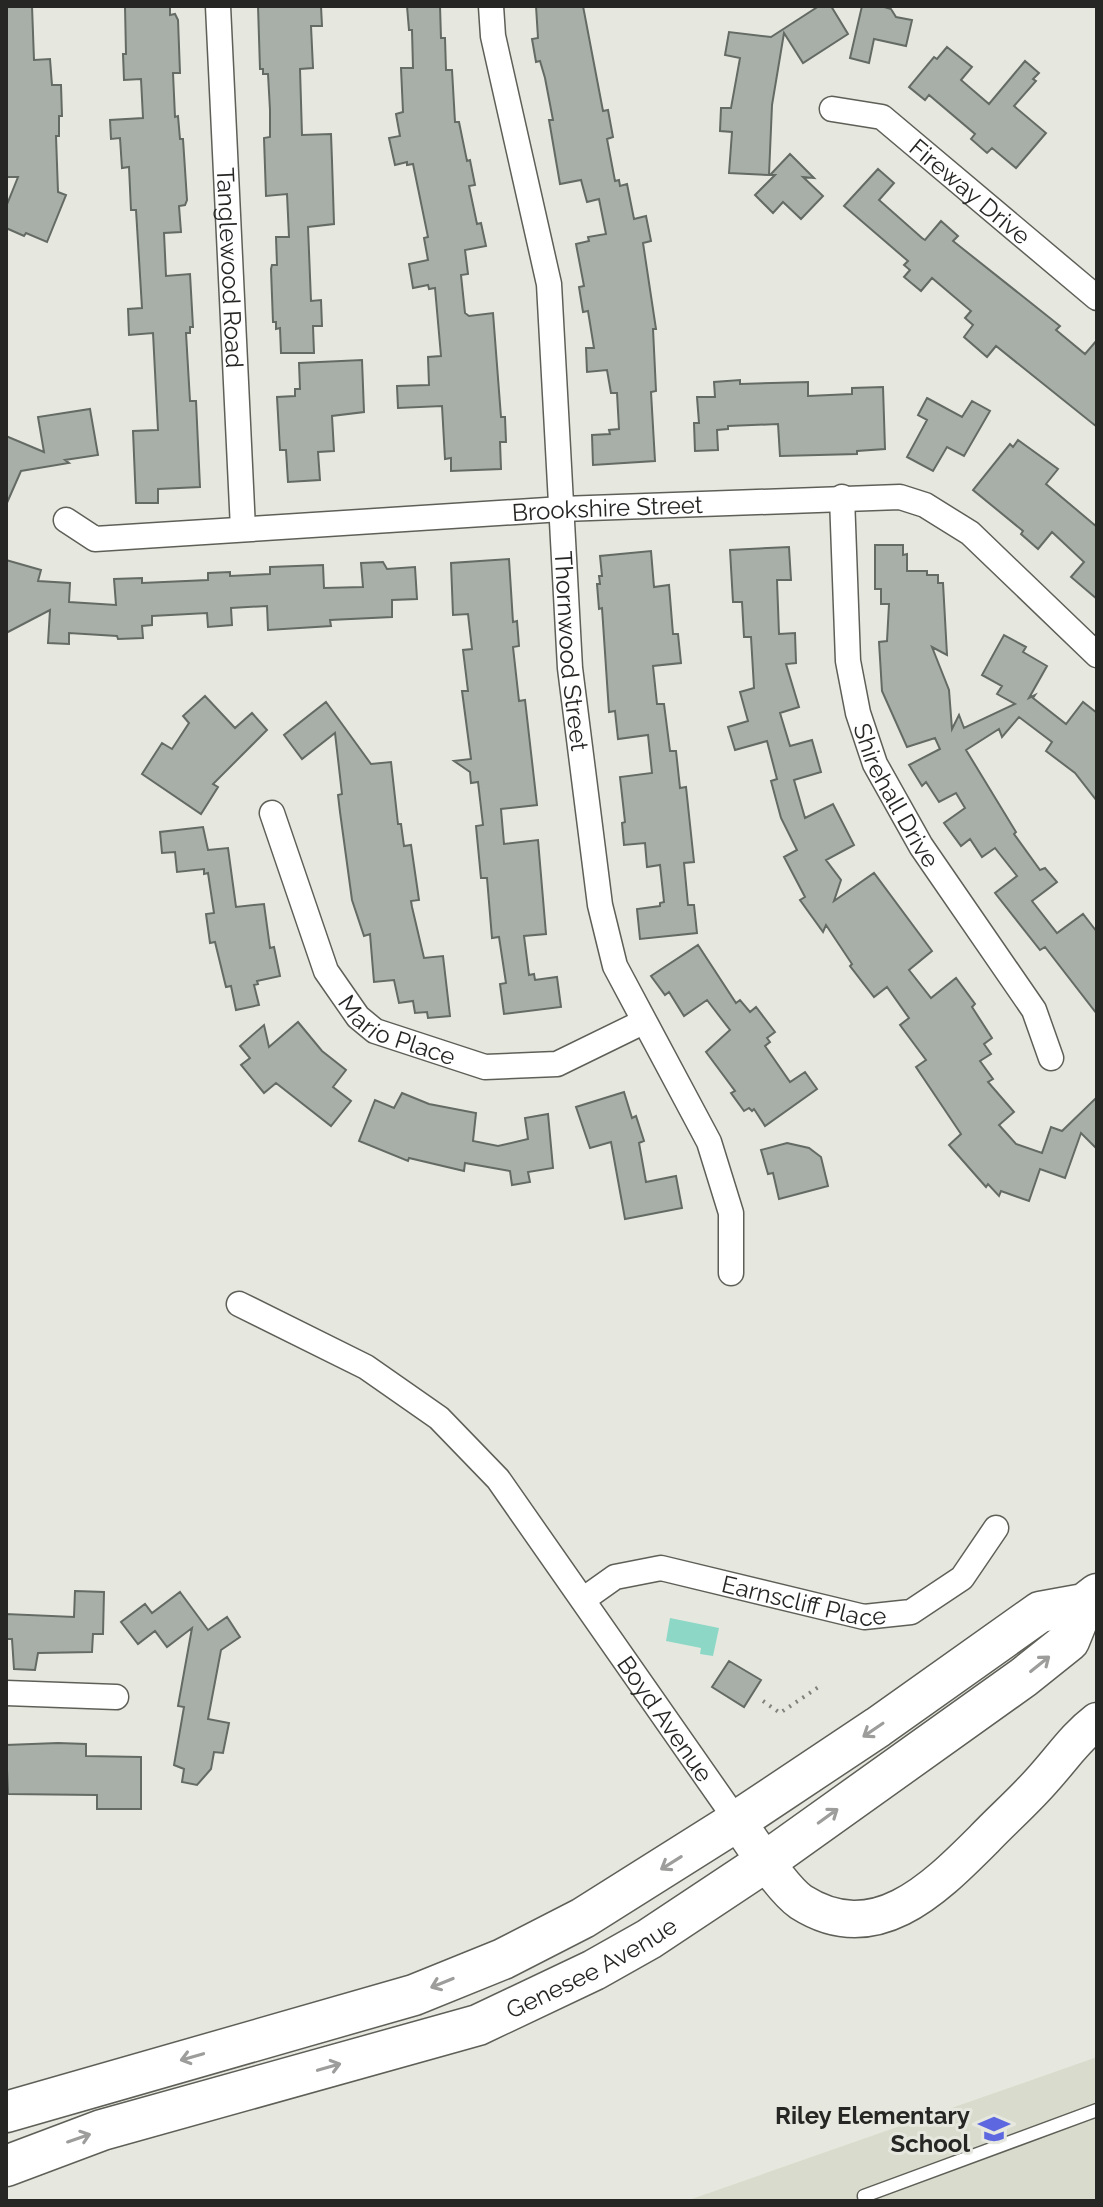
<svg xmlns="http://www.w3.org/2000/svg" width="1103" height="2207" viewBox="0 0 1103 2207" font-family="Raleway,sans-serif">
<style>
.built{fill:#d9dccc}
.water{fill:#8dd7c7}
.building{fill:#a8afa8;stroke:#646a64;stroke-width:2}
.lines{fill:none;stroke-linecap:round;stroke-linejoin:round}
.lane-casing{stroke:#5e6058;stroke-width:15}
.street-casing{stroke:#5e6058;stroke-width:27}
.secondary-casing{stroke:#5e6058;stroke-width:39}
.primary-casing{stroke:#5e6058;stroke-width:43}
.path{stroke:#80827c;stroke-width:4;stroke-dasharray:2 6;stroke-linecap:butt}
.lane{stroke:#fff;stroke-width:12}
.street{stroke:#fff;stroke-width:24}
.secondary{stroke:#fff;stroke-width:36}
.primary{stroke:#fff;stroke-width:40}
.oneway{stroke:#9d9e9c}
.labels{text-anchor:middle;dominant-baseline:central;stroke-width:6;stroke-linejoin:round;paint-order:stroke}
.street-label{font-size:24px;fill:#262724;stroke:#e6e8df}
.poi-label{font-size:24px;font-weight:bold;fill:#262724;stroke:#e6e8df;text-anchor:end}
</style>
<rect width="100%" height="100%" fill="#e6e8df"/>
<path class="built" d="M1097,2057V2201H686Z"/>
<path class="water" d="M670,1618L719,1628L713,1656L700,1654L701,1648L666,1641Z"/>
<path class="building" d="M6,6H32L34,60L50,59L52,85H61L62,116H59V136H56L58,192L66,195L47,242L26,233L24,236L6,228V207L18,177H6Z
M125,6H170V15L175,14L178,20L180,73H173L175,117L178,116L180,139H183L187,200L185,205L179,206L181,232L164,233L166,276L190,274L193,327H190V333H186L190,401H196L200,487L158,489V503H136L133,431L158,430L153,333L129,335L128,309L142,308L136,210H131L129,167L122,168L120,138L111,139L110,120L143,118L141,79L124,80L123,54H126Z
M258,6H321L322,26H311L313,68L300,69L302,135L331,134L332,161L334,224L308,227L311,301L321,300L322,326H313L314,353H281L280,328L276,329V322H273L271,269L272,265H277L276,237H289L287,194L266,196L264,138L270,137V110L268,74H263V69H260Z
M407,6H440L441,38H445L446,70H452L455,122H459L467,161L470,160L475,185L469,186L477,224L481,223L486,246L465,250L468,274L461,275L465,313L469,316L493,313L501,417H505L506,442H500L501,469L451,471V458L445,459L442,406L398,408L397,386L429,385L428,357L441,356L435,288L429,289L428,285L413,288L409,264L428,260L424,238L428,237L413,164L407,165V162L395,165L389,138L400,136L396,114L403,112L401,68H413L412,30H409Z
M536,6H583L603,111L608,110L613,137L607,139L615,181L619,180L620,186L627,184L634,219L646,216L651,241L643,243L656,329H653L656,391L651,392L655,461L593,465L592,435L610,434L609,430L619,429L617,393H611L607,370L587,372L586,348H594L588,311L583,312L579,287L584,286L576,244L589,241L588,237L606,234L599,199L587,202L581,180L560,184L549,120H553L545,78L540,61L536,62L532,39L538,38Z
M819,6H831L848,34L803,63L784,33L772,105L769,175L729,173L732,132L720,131L721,108H731L740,58L725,55L729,32L771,37Z
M862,6H881L891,9L896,17L912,20L906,46L874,39L869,63L850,58Z
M947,47L972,67L961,80L989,104L1025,61L1039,73L1033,79L1036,81L1014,106L1046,133L1016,168L992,148L987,153L971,139L975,134L929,95L925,100L909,87L934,57L937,59Z
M790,154L814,178L803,177L823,196L801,219L783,202L773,213L755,195L775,175H770Z
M878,169L894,183L879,200L922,238L925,240L941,221L958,236L953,241L1060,326L1056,330L1085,354L1097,340V427L996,346L987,357L964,337L973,325L965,318L971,311L932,278L921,291L904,277L910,270L904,265L908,261L844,206Z
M362,360L364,412L332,416L334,451L318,452L320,480L288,482L286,450H280L277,397L295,396V389H300L299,363Z
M740,380V384L808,382V396L852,394V388L883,387L885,449L857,451V454L780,456L778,424L728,426V429L717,430L718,450L695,451L694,423H699L697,397H715L714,382Z
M927,398L962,417L972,401L990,411L964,456L947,447L933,471L907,457L927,420L918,415Z
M90,409L98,455L65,460L69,463L21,471L6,505V436L44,452L38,417Z
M1018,440L1058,469L1046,484L1097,527V599L1071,577L1084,562L1052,532L1038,549L1021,534L1023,531L973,490L1010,444L1013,447Z
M875,545H903V555L907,554V571H927V575H938V583H943L947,655L932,647L949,690L952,729L959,715L964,728L1015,704L997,694L1002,686L982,675L1004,635L1026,647L1023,652L1047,666L1029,698L1035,695L1033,698L1066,724L1083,702L1097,713V801L1075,773L1046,751L1052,742L1019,717L1002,737L999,729L966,750L1016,832L1014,834L1040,870L1045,868L1057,882L1032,901L1057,933L1083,914L1097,932V1014L1045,947L1040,950L995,893L1017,876L995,848L982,857L970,839L961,846L944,823L965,808L956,793L939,802L926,782L922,786L909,765L940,749L935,738L907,747L882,691L879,642L887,641L889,604H881V589H875Z
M789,547L791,580H777L779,634L795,633L796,663L786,664L799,707L780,713L790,746L812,740L821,772L794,780L805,818L833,804L854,845L826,860L841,880L834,901L874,873L932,951L909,970L931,998L956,978L975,1004L972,1007L992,1038L984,1044L991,1054L980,1061L993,1079L988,1082L1014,1112L999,1125L1016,1144L1042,1153L1051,1127L1062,1131L1097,1097V1149L1081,1133L1065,1178L1040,1169L1029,1201L1001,1191L999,1196L988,1184L986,1187L949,1145L961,1134L916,1067L926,1060L900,1025L909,1018L887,987L874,997L850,966L852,964L826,925L823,932L800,900L805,897L784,857L797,850L781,818L771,781L777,779L767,741L735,750L728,727L748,721L740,692L754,688L751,637H744L742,602H733L730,550Z
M651,551L654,587L669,585L673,634H678L681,663L653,666L657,704H664L670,751H676L680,788L686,787L694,862L684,863L688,905H694L697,933L640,939L637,909L660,906V903L664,902L660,865L647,867L645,843L624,845L622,823L625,822L620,777L652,773L648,735L618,739L615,711L609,712L602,608L599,609L597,584H600L599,576H602L600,556Z
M509,559L513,622L517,621L519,646L513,647L519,701L525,700L537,805L501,809L504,844L538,840L546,934L524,936L529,975L534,974L535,980L557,977L561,1007L504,1014L500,984L506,983L499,937L492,938L487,878H481L476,826L483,825L478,782L471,783L470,772L454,761L471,759L462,691H468L463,650L472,649L468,614L453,615L451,563Z
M6,560L41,570L38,581L70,583L69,602L116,605L114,579L142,578V583L208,580V573L230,572V576L270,574V567L323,565L324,588L363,587L361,563L383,562L387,569L415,567L417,599L392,600V617L330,620L331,626L268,630L267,606L231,608L232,625L208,627L207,613L152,616V625L142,626L143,638L118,639L117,636L69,633V644L48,643L50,610L6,633Z
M205,696L235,728L252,713L267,730L213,784L218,787L201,814L142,774L162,743L172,749L189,723L183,716Z
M326,702L371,764L391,762L398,824H401L404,846L411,845L419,900L411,901L412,907L424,958L443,956L450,1016L428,1018L427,1012L415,1013L413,1001L399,1003L394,980L374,982L370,934L364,936L352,900L340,812L338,795L342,794L335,733L302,759L284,735Z
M203,827L208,850L228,848L236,907L264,904L270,948L274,947L280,976L257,981L258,984L254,985L259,1005L236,1010L231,986L226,987L215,942L210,943L206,914L214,913L208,873L204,874V869L177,872L175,852L162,853L160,832Z
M698,945L736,1003L740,1000L750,1012L756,1007L775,1032L767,1038L770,1042L765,1046L790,1082L805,1072L817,1089L765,1126L754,1109L752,1111L749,1108L744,1111L731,1093L735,1091L706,1052L730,1030L707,1000L684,1016L669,992L665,995L651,976Z
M298,1022L322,1051L346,1070L333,1087L351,1101L331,1126L276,1083L264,1093L241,1065L250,1058L240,1046L264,1025L269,1047Z
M624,1092L632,1118L636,1116L644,1141L639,1143L646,1182L676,1176L682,1208L625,1219L611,1142L590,1148L576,1107Z
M402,1093L429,1104L476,1113L473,1141L498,1146L528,1139L525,1118L548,1114L553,1168L528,1172L530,1182L512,1185L510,1171L465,1163L464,1171L409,1158L408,1161L359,1141L375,1100L394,1108Z
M787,1143L809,1148L821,1157L828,1186L779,1199L773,1173L768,1174L761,1150Z
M75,1591L104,1592L103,1634H93L92,1652L38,1653L35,1670L14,1669L12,1639H6V1614L74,1617Z
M180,1592L208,1630L227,1617L240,1637L221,1650L208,1719L229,1723L223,1753L214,1752L211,1769L197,1785L182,1782L184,1769L174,1765L184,1707L178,1706L192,1628L167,1647L155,1631L138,1644L121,1622L145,1604L152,1613Z
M729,1661L761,1680L744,1707L712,1687Z
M58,1743L86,1744V1756L141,1757V1809H97V1795L8,1794L6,1745Z"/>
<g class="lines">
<defs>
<path id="lane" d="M865,2201L864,2196L1097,2110"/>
<g id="street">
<path id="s1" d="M218,6L243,529"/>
<path id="s2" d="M491,6L493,36L549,284L570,668L600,905L615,966L709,1142L731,1213V1273"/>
<path id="s3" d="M832,109L882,117L1097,298"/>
<path id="s4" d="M842,497L848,661L858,713L875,764L921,846L1034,1010L1051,1058"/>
<path id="s5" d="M66,520L95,539L562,509L900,497L925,505L970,533L1097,655"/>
<path id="s6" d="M272,813L326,971L358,1017L375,1031L485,1067L557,1064L643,1022"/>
<path id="s7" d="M239,1304L366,1367L439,1418L498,1479L737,1821"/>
<path id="s8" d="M584,1599L615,1577L661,1568L864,1617L911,1612L962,1578L996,1528"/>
<path d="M6,1693L116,1697"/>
</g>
<path id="secondary" d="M737,1821C752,1842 781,1888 801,1902C875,1949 934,1889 984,1839C1003,1819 1025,1800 1044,1778C1062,1758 1076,1737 1097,1721"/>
<g id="primary">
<path d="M6,2112L414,1995L503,1959L583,1918L737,1821L878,1727L1040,1612L1084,1604L1097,1594"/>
<path id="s9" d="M6,2166L102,2130L478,2025L594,1970L649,1939L765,1862L1024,1677L1069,1641L1084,1604"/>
</g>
</defs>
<use href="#lane" class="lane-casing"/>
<use href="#street" class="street-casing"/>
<use href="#secondary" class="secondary-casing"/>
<use href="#primary" class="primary-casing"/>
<path class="path" d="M763,1701L780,1713L820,1686"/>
<use href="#lane" class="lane"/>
<use href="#street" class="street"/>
<use href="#secondary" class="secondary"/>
<use href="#primary" class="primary"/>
</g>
<defs><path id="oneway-shaft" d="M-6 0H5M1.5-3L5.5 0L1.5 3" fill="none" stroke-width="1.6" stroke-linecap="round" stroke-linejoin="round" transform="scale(2)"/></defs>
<g class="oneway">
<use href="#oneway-shaft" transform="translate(1040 1664) rotate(-39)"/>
<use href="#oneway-shaft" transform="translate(873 1730) rotate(146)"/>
<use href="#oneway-shaft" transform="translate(828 1816) rotate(-36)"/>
<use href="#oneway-shaft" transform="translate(671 1863) rotate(148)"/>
<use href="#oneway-shaft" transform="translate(442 1983) rotate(158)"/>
<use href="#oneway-shaft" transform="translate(192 2057) rotate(164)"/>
<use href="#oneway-shaft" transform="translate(329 2067) rotate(-16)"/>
<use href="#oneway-shaft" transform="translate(79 2138) rotate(-19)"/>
</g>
<defs>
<symbol id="school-bare" viewBox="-9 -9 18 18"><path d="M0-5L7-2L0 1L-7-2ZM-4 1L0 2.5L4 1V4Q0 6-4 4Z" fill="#5d68e0" stroke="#e6e8df" stroke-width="2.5" paint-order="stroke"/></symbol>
</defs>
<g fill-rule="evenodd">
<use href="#school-bare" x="972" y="2107" width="44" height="44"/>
</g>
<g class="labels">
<g class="street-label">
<text stroke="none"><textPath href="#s3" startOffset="166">Fireway Drive</textPath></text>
<text stroke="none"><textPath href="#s1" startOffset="262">Tanglewood Road</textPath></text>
<text stroke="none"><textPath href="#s5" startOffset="548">Brookshire Street</textPath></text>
<text stroke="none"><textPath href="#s2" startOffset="652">Thornwood Street</textPath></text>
<text stroke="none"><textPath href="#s4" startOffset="308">Shirehall Drive</textPath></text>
<text stroke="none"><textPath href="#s6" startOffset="264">Mario Place</textPath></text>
<text stroke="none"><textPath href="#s8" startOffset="232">Earnscliff Place</textPath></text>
<text stroke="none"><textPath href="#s7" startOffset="608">Boyd Avenue</textPath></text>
<text stroke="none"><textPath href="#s9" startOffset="620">Genesee Avenue</textPath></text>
</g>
<g class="poi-label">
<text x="970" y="2115">Riley Elementary<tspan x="970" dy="28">School</tspan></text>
</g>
</g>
<rect width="1103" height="2207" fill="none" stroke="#262724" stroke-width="16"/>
</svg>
